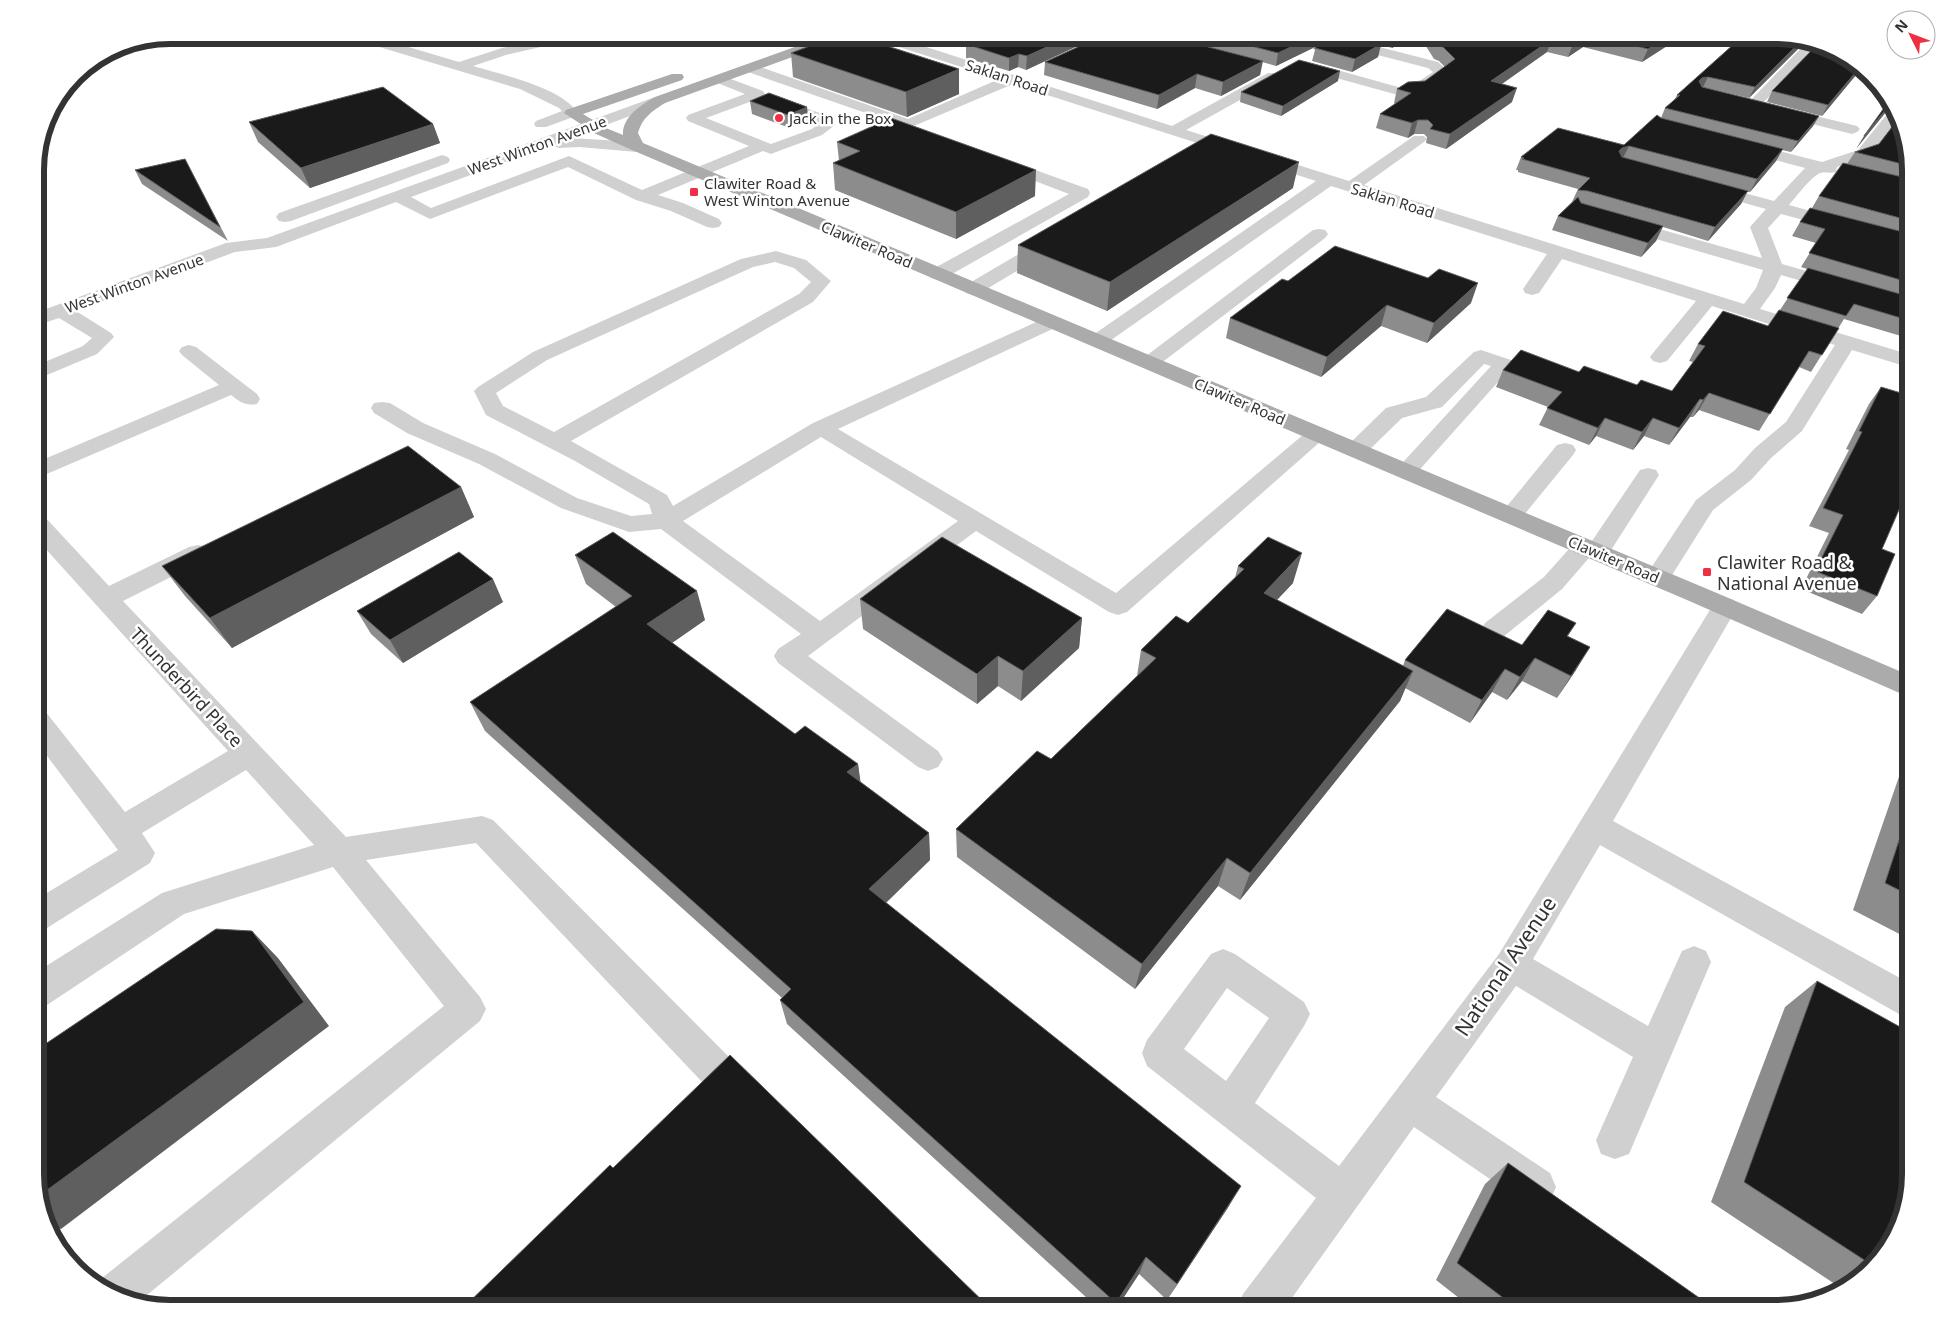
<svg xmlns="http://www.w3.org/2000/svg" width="1946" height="1344" viewBox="0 0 1946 1344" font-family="'Noto Sans',sans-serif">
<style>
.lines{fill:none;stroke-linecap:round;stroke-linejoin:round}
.minor{fill:#d0d0d0;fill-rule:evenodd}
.major{fill:#ababab;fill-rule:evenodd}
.wall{fill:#8c8c8c}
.shaded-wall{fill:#5f5f5f}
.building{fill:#1a1a1a;stroke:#5f5f5f}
.poi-dot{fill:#ef2f42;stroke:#fff;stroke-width:2}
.labels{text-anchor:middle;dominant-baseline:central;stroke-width:5;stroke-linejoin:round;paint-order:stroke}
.far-street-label{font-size:15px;fill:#333;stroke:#fff}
.far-poi-label{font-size:15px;fill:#333;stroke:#fff;text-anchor:start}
.poi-label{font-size:18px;fill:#333;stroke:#fff;text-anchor:start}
.street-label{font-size:18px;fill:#333;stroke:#fff}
.near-street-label{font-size:21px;fill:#333;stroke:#fff}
.rim{fill:none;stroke:#333;stroke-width:6}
</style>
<rect width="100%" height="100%" fill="#fff"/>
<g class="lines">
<path class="minor" d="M348,35H368L459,62L502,48L558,35H571L572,37L571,40L506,55L473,66C503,75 561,87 578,113L576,116L546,127H536L534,124L536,121L562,111L559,108L520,89L349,38Z
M870,35H889L1172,126L1268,73H1278L1280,76L1278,79L1186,130L1349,181L1414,136H1424L1427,139L1424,142L1364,185L1744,304L1756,288L1763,270L1618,228L1615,224L1618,220L1624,219L1762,258L1750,227L1766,209L1701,191L1699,188L1701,185L1707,183L1774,201L1805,168L1738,150L1735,147L1738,144L1743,142L1822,162L1858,150L1892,108L1895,107L1899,118L1870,156L1837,167L1836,172C1830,174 1825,171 1820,173C1811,177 1796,197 1789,205L1911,239V249L1781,214L1768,228L1782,264L1911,301V313L1781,275L1775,288L1760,309L1911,355V368L1852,350L1802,431L1771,458L1751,480L1713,510L1667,583L1658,586L1649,583L1645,577L1696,500L1735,470L1755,448L1786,422L1835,345L1712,306L1667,361L1660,363L1653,361L1650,357L1653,353L1696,301L1562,259L1539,293L1532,295L1525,293L1523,289L1547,254L1331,186L1104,345L1097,347L1090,345L1087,341L1090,337L1316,181L1013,84L909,128L745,71L743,68L750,64L755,65L908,119L999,79L871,38Z
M1344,38L1438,62L1449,72L1420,93L1398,95L1300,68L1298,65L1305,61L1398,87L1412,86L1433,72L1428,68L1339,45L1337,42L1339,39Z
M1805,44L1816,47L1763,103L1857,126L1860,129L1857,132L1852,134L1748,108L1746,105Z
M720,75L763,91L765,94L763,97L706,118L771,144L812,129L820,123L766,102L764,99L766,96L771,95L833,118L835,125L822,135L776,152L771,154L763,151L658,195L683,203L719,219L722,223L719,227L713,228L707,227L671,211L636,200L568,167L430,219L396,202L276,247L235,252L76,311L111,333L114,337L97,354L35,380V366L83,346L92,338L59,318L35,326V313L226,243L267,238L655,97H665L667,100L665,103L571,138L637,142L642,144L645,147L642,150L637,152L579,147L559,148L552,145L411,197L431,208L569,156L642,190L749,146L688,121L686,118L688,115L745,94L715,82L713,79L715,76Z
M442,155L448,157L450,160L448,163L291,221L285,222L279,221L276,217L279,213Z
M999,157L1088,189L1090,193L1088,197L945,278L938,280L931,278L929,274L931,270L1069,194L993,165L991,162L993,159Z
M1319,229L1325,230L1328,234L1325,238L1156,367L1149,369L1142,367L1139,363L1142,359L1313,230Z
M1049,239L1055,240L1058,244L1055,248L980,293L973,295L966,293L964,289L966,285L1043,240Z
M776,251L806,260L831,281L813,302L571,441L667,495L673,506L813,423L1045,318L1052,316L1059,318L1062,322L1059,326L838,429L1116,593L1310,429L1318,427L1326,429L1329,434L1127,612L1118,615L1109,612L976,531L808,656L938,751L943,759L938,767L928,771L918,767L778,663L774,656L778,649L801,634L661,529L629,532L561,508L479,464L407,433L374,413L371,408L374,403L382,402L390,403L423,423L495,454L577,498L631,516L652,514L649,504L575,461L486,415L474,391L478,387L533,352L741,259ZM775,262L794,268L811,282L799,294L554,432L503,406L496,393L547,360L753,267ZM821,437L958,521L820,621L683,521Z
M189,345L196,347L257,394L260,399L257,404C245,406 240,402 231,395L35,479V463L219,385L182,355L179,351L182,347Z
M1481,350L1511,360L1514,364L1414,476L1406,478L1398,476L1395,471L1491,366L1484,364L1442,407L1402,418L1364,455L1356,457L1348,455L1345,450L1348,445L1386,408L1426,397L1474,352Z
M1565,443L1573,445L1576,450L1573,455L1519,521L1511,524L1503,521L1499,516L1503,511L1557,445Z
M1648,468L1656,470L1659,475L1606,558L1597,560L1589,558L1562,589L1503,637L1494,640L1485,637L1481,630L1485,623L1544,577L1576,541L1585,539L1592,541L1640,470Z
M35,514L44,516L109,586L189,547L198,545L207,547L210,553L207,559L123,601L346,837L482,816L493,820L730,1058L735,1071L730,1084L717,1089L704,1084L476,843L366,860L480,997L486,1009L480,1021L141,1300L98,1287L102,1278L444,1006L333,867L184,914L47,1005L35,1009V973L162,893L314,845L246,770L142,833L155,853L150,863L47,928L35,933V900L118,850L35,740V708L45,711L125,812L228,751L35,537Z
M1725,597L1734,600L1738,606L1613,821L1911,984V1019L1899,1014L1600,845L1533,959L1648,1026L1682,951L1694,946L1706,951L1711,962L1629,1154L1615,1159L1601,1154L1596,1140L1633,1057L1516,986L1436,1097L1550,1173L1556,1187L1550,1201L1536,1207L1522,1201L1414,1127L1284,1309H1237L1243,1294L1316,1198L1147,1066L1142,1053L1147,1040L1211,954L1223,949L1235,954L1304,1002L1310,1014L1304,1026L1255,1103L1339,1166L1499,954L1716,600ZM1227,988L1269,1018L1226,1081L1184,1049Z"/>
<path class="major" d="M828,35H846L845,38L665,103C652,111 642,118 638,133L643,143L1705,588L1911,676V698L1687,600L632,150L596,134L564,113L566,110L672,74H682L684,77L682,80L583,114L606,128L623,135C622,117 641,105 655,97Z"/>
</g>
<path class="wall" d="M699,35H727L710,40Z
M961,35H1101L1026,70L1018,67L1009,71L966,58V44L977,40Z
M1104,35H1414L1392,48L1381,45L1378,57L1352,72L1312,61L1315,50L1313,48L1276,66L1262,62L1260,75L1221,96L1195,88L1157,109L1044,75L1045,62Z
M1419,35H1488L1497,37L1500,35H1682L1681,37L1642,62L1583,47L1568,57L1547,52L1502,84L1512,102L1446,149L1426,143L1427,137L1424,134H1414L1408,138L1376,128L1380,114L1395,104L1394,103L1397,89L1425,81L1445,67L1439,61L1434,59Z
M1777,35L1804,43L1749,98L1703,87L1819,116L1813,126L1791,152L1782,150L1776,161L1750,192H1747L1741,204L1708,241L1663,227L1656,241L1641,257L1552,230L1558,216L1572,202L1578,189L1518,172V170H1516L1521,157L1624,145L1661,118L1665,108L1674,101L1677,95Z
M791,53L959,69V94L907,117L793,77Z
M1852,58L1861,69L1822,116L1767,102L1772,91Z
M1338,81L1281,116L1240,102L1241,92Z
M750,101L807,107L808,120L790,128L752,114Z
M1899,118L1911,169V339L1844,319L1811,372L1799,367L1759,431L1699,410L1693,417H1690L1669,445L1644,436L1633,450L1596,436L1589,445L1539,425L1548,407L1496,387L1503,370L1637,385L1672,391L1693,362L1689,361L1698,344L1768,326L1780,310L1807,269L1801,267L1816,243L1792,236L1800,222L1812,208L1819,196L1847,164L1855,152L1879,144Z
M249,122L433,124L440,143L310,188L258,142Z
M837,142L1035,196L956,239L835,190L833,163L839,161Z
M185,159L228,241L142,184L135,170Z
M1293,188L1107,311L1017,273L1018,245Z
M1288,281L1471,303L1427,343L1381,326L1321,377L1226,338L1230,318Z
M1881,387L1882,549L1877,596L1862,614L1801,589L1829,533L1809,526L1849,450L1846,449L1869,404Z
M461,487L474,517L232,648L185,596L162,566Z
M575,555L705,620L672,643L795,734L858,764L860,782L929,833L930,860L886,903L1229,1206L1167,1300L1139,1274L1116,1309H1099L787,1024L780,1000L782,998L485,731L470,702L616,607L586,584Z
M1238,566L1293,583L1277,600L1403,666L1405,660L1522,645L1576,623L1568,636L1576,670L1557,698L1522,681L1507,700L1492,692L1470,723L1405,688L1400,701L1240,900L1218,886L1135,989L957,857L956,829L1051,759L1137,676L1141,650L1188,623L1235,578Z
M860,599L1082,618L1079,648L1021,701L998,686L977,704L863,629Z
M503,602L403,663L371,634L357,611Z
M1911,759V940L1853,910L1902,768Z
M1817,981L1888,1250L1844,1290L1711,1202L1785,1007Z
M1508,1163L1715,1309H1473L1436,1280L1485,1184Z"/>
<path class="shaded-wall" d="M709,35H727L710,40Z
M1073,35H1101L1026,70L1027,56Z
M1316,35L1313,48L1276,66L1278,53Z
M1395,35H1414L1392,48Z
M1586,35H1588L1583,47L1568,57L1573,44Z
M1670,35H1682L1681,37L1642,62L1648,49Z
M1552,39L1547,52L1486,95L1491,81Z
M1800,42L1804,43L1749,98L1755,87Z
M1381,44L1378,57L1352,72L1355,59Z
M1019,54L1018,67L1009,71V58Z
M1263,61L1260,75L1221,96L1223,82Z
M1860,67L1861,69L1822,116L1828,105Z
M959,69V94L907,117L906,92Z
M1340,71L1338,81L1281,116L1283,106Z
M1197,74L1195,88L1157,109L1159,95Z
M1708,77L1703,87L1698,88L1699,81L1702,78Z
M1517,88L1512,102L1446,149L1450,134Z
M1891,103L1892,104L1891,106L1856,149L1864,136Z
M807,107L808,120L790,128L788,115Z
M1819,116L1813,126L1791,152L1798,141Z
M1418,120L1414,134L1408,138L1412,123Z
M433,124L440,143L310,188L301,168Z
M1629,146L1623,158L1616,160L1619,151L1622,148Z
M1783,149L1776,161L1750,192L1757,179Z
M1299,162L1293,188L1107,311L1110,282Z
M1036,170L1035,196L956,239V212Z
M1748,191L1741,204L1708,241L1715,227Z
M1663,226L1656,241L1641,257L1648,243Z
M1478,283L1471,303L1427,343L1434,323Z
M1387,305L1381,326L1321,377L1327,357Z
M1709,393L1699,410L1693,417L1703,400Z
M1700,399L1690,417L1669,445L1679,428Z
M1605,418L1596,436L1589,445L1598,428Z
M1653,418L1644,436L1633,450L1642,432Z
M461,487L474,517L232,648L210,618Z
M1302,553L1293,583L1255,623L1264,593Z
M493,579L503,602L403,663L390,640Z
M697,591L705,620L656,654L647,624Z
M1082,618L1079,648L1021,701L1023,671Z
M1590,647L1576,670L1557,698L1571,676Z
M998,656V686L977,704V674Z
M1535,658L1522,681L1507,700L1520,677Z
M1505,669L1492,692L1470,723L1482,700Z
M1413,671L1400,701L1240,900L1250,873Z
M858,764L862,792L847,772Z
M929,833L930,860L872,916L869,889Z
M1227,858L1218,886L1135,989L1142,964Z
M252,931L278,958L329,1026L61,1229L47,1222L39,1196Z
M1241,1186L1229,1206L1167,1300L1177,1284Z
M1146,1257L1139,1274L1116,1309H1113L1116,1303Z"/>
<path class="building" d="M839,35H853L959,69L906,92L791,53Z
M990,35H1073L1027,56L1019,54L1009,58L966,44Z
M1104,35H1162L1263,61L1223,82L1197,74L1159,95L1045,62Z
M1209,35H1348L1381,44L1355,59L1315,48L1324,41L1316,35L1278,53Z
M1431,35H1488L1497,37L1500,35H1586L1573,44L1552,39L1491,81L1517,88L1450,134L1430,129L1433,125L1428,120H1418L1412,123L1380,114L1411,93L1397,89L1408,82L1425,81L1455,59L1443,47L1438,46Z
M1593,35H1670L1648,49Z
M1744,35H1777L1800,42L1755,87L1708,77L1702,78L1699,81L1702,87L1819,116L1798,141L1665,108L1680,95H1677Z
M1815,47L1852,58L1860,67L1828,105L1772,91Z
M1299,60L1340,71L1283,106L1241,92Z
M383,87L433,124L301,168L249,122Z
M769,93L807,107L788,115L750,101Z
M1889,101L1891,103L1864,136Z
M1657,115L1661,118L1783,149L1757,179L1629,146L1622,148L1619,151L1622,157L1748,191L1715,227L1588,191L1578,190L1590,178L1522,159L1524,158L1521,157L1558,128L1624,145Z
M891,118L1036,170L956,212L833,163L860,151L837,142Z
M1899,118L1910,166L1855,152L1879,144Z
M1211,134L1299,162L1110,282L1018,245Z
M185,159L220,227L135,170Z
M1843,163L1911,179V221L1819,196Z
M1578,197L1581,203L1663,226L1648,243L1558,216Z
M1810,208L1911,234V283L1809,253L1825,229L1800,222Z
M1335,246L1428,278L1439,269L1478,283L1434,323L1387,305L1327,357L1230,318L1282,279L1288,281Z
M1808,268L1911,297V321L1854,304L1846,316L1787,298Z
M1779,310L1839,328L1822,355L1809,351L1770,414L1709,393L1703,400L1700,399L1679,428L1653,418L1642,432L1605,418L1598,428L1547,408L1562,392L1503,370L1521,350L1579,372L1584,366L1637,385L1641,380L1672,391L1705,346L1698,344L1723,311L1768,326Z
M1881,387L1911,396V482L1882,549L1895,554L1877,596L1815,571L1843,515L1823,508L1862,432L1859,431Z
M408,446L461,487L210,618L162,566Z
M613,532L697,591L647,624L795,734L805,726L858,764L847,772L929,833L869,889L1241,1186L1177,1284L1146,1257L1116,1303L780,1000L791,989L470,702L632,596L575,555Z
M942,537L1082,618L1023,671L998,656L977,674L860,599Z
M1268,537L1302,553L1264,593L1413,671L1250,873L1227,858L1142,964L956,829L1037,751L1051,759L1156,658L1141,650L1176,616L1188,623L1244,569L1238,566Z
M459,552L493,579L390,640L357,611Z
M1447,609L1522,645L1548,610L1576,623L1567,636L1590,647L1571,676L1535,658L1520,677L1505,669L1482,700L1405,660Z
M1911,804V896L1885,883Z
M216,929L252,931L304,1002L39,1196L35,1183V1051Z
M1817,981L1911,1033V1175L1888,1250L1872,1265L1744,1182Z
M730,1055L991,1309H462L610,1165L613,1168Z
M1508,1163L1715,1309H1518L1457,1263Z"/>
<g class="poi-dot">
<circle cx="779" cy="118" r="5"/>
<rect x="689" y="187" width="10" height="10" rx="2.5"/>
<rect x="1702" y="567" width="10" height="10" rx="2.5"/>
</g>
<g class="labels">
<g class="far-street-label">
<text transform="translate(1007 77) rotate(18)">Saklan Road</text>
<text transform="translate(537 145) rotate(-20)">West Winton Avenue</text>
<text transform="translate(1393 200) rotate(17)">Saklan Road</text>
<text transform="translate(867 244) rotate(23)">Clawiter Road</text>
<text transform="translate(134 283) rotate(-20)">West Winton Avenue</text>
<text transform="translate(1240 401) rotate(23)">Clawiter Road</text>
<text transform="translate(1614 559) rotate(23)">Clawiter Road</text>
</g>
<g class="far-poi-label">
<text x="789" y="118">Jack in the Box</text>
<text x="704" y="183">Clawiter Road &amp;<tspan x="704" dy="17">West Winton Avenue</tspan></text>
</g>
<g class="poi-label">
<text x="1717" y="562">Clawiter Road &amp;<tspan x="1717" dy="21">National Avenue</tspan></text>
</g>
<g class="street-label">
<text transform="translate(187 687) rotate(47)">Thunderbird Place</text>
</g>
<g class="near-street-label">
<text transform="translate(1505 966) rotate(-56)">National Avenue</text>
</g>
</g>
<path d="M0 0H1946V1344H0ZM170 44H1776A126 126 0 0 1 1902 170V1174A126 126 0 0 1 1776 1300H170A126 126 0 0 1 44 1174V170A126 126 0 0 1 170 44Z" fill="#fff" fill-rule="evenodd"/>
<path class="rim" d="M170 44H1776A126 126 0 0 1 1902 170V1174A126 126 0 0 1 1776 1300H170A126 126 0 0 1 44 1174V170A126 126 0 0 1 170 44Z"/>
<g transform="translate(1911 35) rotate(312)"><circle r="24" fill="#ffffff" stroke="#adadad"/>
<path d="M0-4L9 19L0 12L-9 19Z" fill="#ef2f42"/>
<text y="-8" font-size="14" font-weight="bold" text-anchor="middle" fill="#333333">N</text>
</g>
</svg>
